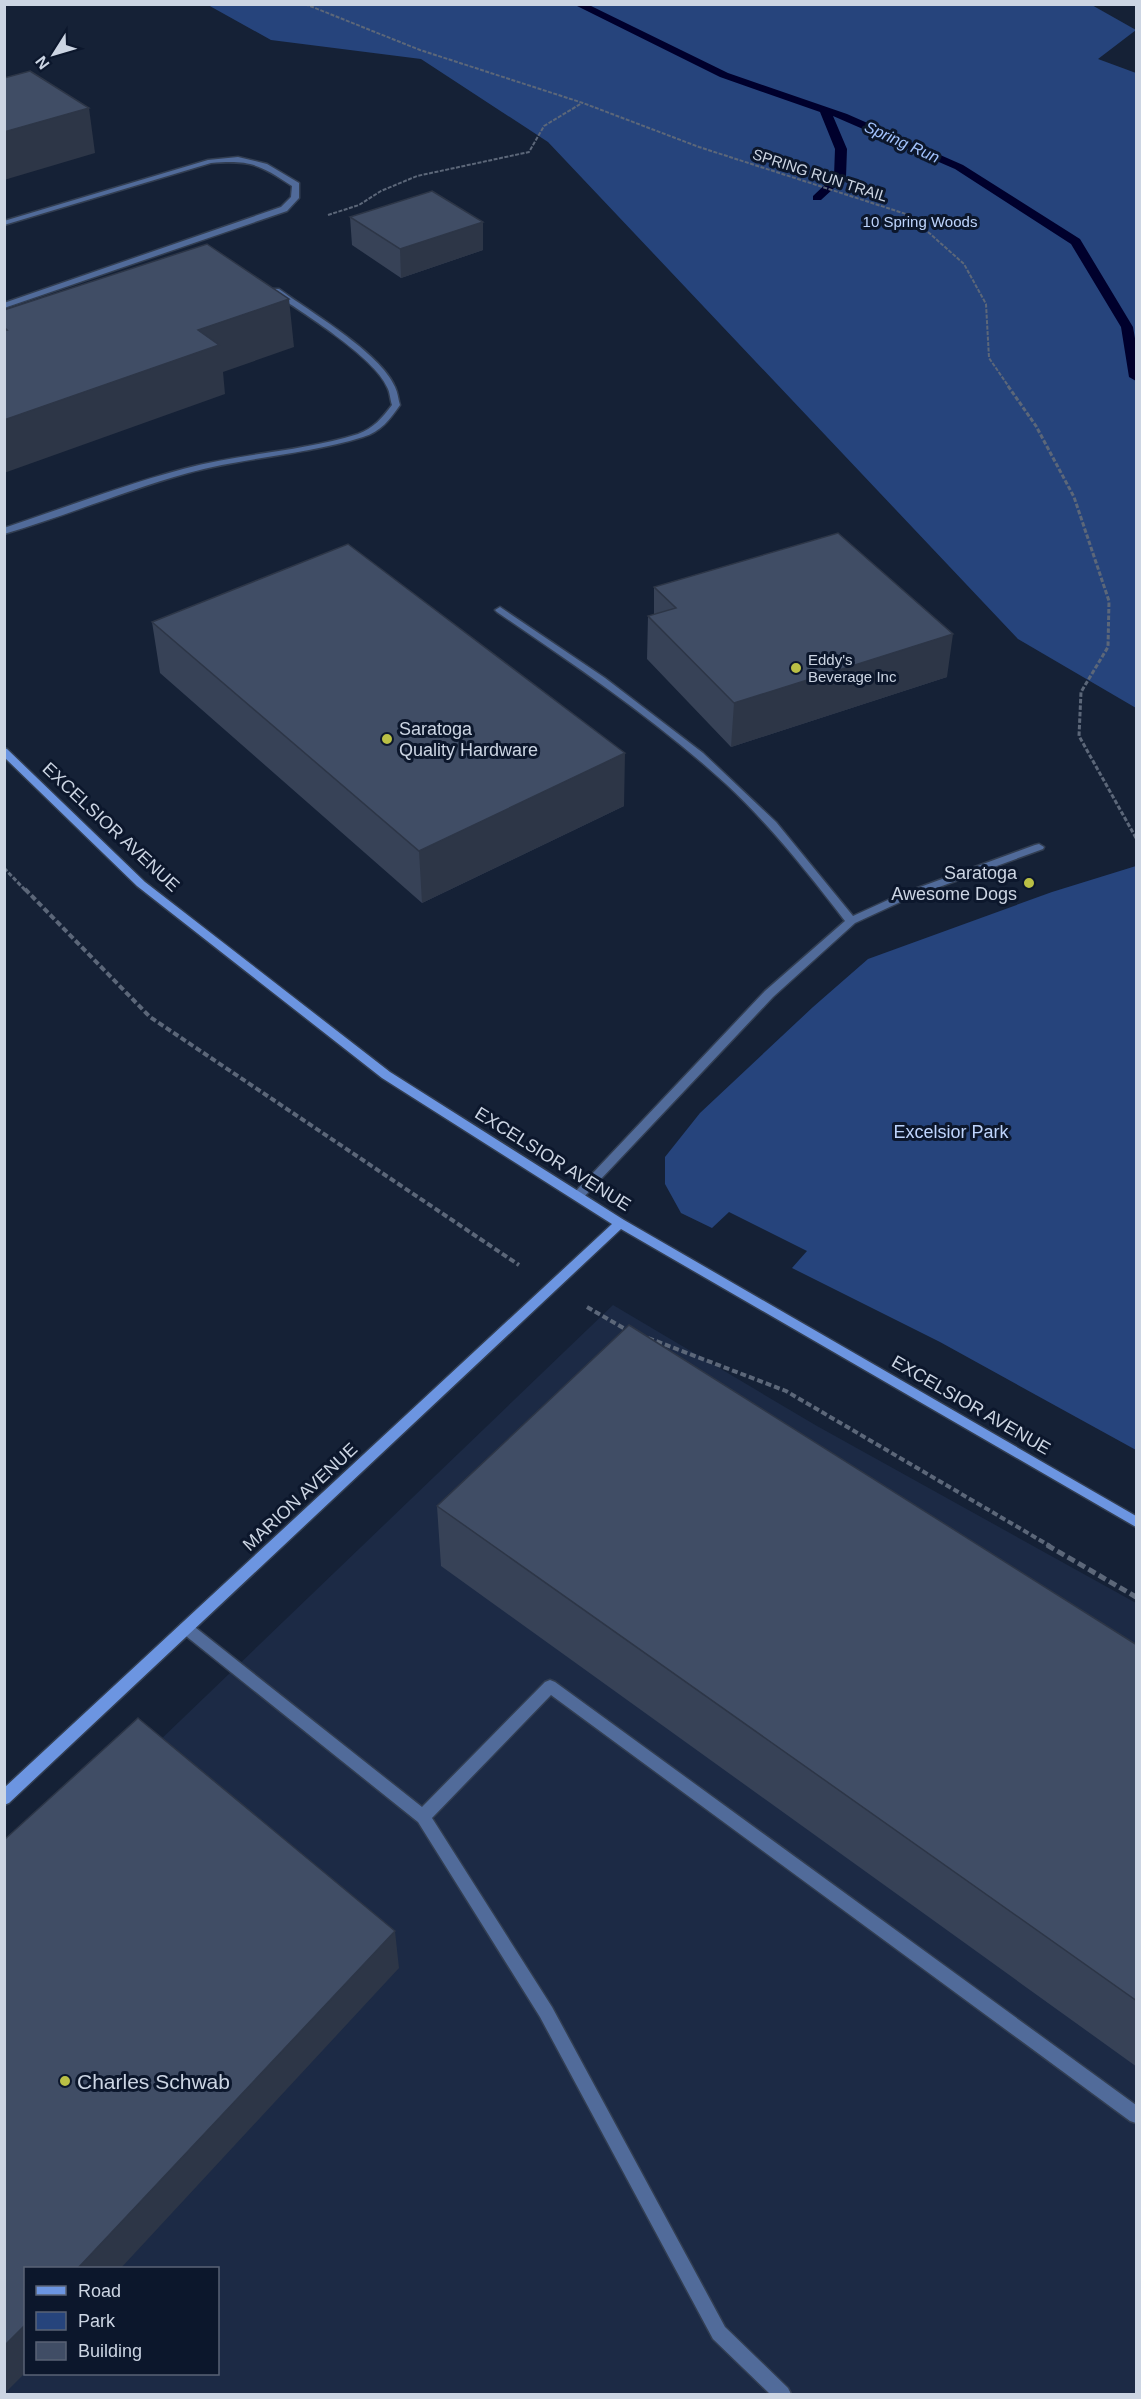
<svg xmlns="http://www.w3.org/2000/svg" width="1141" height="2399" viewBox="0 0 1141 2399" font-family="Helvetica,sans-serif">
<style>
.built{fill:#1c2a45;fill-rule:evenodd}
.green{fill:#26447c}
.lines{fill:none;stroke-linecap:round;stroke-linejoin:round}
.stream{fill:#00002c;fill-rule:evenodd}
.lane-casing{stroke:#323e52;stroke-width:3}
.secondary-casing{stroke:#323e52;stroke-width:3}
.path-far3{stroke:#5c6779;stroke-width:2;stroke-dasharray:4 1.5;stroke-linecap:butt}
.path-far2{stroke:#5c6779;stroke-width:3;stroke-dasharray:4.5 2;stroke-linecap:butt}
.path-far1{stroke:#5c6779;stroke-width:4;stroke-dasharray:6 3;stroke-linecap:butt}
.path{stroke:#5c6779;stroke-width:5;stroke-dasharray:8 4;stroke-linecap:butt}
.lane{fill:#516b9a;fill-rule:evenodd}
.secondary{fill:#6c95e1;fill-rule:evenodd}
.wall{fill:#374257}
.shaded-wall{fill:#2d3647}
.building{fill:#404d65;stroke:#2d3647;stroke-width:1.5}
.poi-dot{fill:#bac045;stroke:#0c172c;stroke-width:2}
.labels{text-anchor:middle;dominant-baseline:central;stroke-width:6;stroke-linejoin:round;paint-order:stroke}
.far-street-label{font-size:15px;fill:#ccd5e3;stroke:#0c172c}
.far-park-label{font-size:15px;fill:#bed4fc;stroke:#0c172c}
.far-poi-label{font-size:15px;fill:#ccd5e3;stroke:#0c172c;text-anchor:start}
.far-water-label{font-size:16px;font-style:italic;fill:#a2c2fc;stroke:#0c172c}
.poi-label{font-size:18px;fill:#ccd5e3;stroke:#0c172c;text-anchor:start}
.street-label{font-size:18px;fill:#ccd5e3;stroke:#0c172c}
.park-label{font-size:18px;fill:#bed4fc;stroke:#0c172c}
.near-poi-label{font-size:21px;fill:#ccd5e3;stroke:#0c172c;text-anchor:start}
</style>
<rect width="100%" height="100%" fill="#152136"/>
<path class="built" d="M613,1305L817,1426L1136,1603V2394H5V1889ZM26,2268H218V2374H26Z"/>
<path class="green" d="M1090,4L1136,30L1098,59L1136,73V708L1018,639L548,142L421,59L271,40L208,5Z
M1136,866V1450L940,1342L792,1268L807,1251L729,1212L712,1228L681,1213L665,1184V1157L700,1113L813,1007L868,959L1052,892Z"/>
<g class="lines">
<path class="stream" d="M573,4H587L728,73L847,114L963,165L1080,239L1133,327L1136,344V381L1129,377L1121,327L1071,244L955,169L833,116L847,149L846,177L821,200H813V196L834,176L835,149L820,112L720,77Z"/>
<defs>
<path id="lane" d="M238,157L267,164L299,183V198L287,211L4,308V303L281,207L291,197L292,186C259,164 250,160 211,163L4,225V221L208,160Z
M273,289H279C309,311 381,353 395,387C398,393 398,399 400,405C390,419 381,432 363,437C306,455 245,457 188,473C126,490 66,516 4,534V528C64,508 123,485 183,469C240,453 301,452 358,434C374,428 382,418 392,405C390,399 390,392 387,387C375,358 301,311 273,293Z
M500,607L605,678L703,753L776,822L853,916L901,894L1035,845L1039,844L1044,847L1043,849L909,898L855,923L773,997L582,1199H574L572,1196L574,1193L765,991L845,921C808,873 770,825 726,784C655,719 576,666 497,612L495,610Z
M186,1622L191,1624L422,1807L545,1682L550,1680L555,1682L1136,2105V2123L1130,2121L551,1695L432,1818L552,2007L725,2327L788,2388L791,2394H770L713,2339L540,2017L418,1822L181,1632L179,1628L181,1624Z"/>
<path id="secondary" d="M4,748L7,749L145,882L390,1072L624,1220L1136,1516V1527L621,1229L9,1803L4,1805V1788L612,1224L382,1078L137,886L4,757Z"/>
</defs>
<use href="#lane" class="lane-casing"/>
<use href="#secondary" class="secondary-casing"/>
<path class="path-far3" d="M305,4L420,50L583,103L699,147L909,215L964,264L986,304L989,358L1009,387
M328,215L359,205L381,191L417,176L529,152L544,126L582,103"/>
<path class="path-far2" d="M1008,386L1036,426L1074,497L1109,601L1108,647L1081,692L1079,736L1136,838
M4,868L26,891"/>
<path class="path-far1" d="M25,889L150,1017L519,1265
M587,1307L627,1330
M648,1338L786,1391L1050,1546"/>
<path class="path" d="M1047,1545L1136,1597"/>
<use href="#lane" class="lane"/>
<use href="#secondary" class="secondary"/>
</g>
<path class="wall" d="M350,217L483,222V250L401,278L352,245Z
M654,587L947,677L731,747L647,659L648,616L654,615Z
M152,622L624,806L422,903L160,673Z
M437,1506L1137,1645V2067L441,1566Z"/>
<path class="shaded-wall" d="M89,108L95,153L4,180V132Z
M483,222V250L401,278L400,249Z
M289,299L294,347L223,372L225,394L4,473V420L198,330Z
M953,634L947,677L731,747L734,703Z
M625,753L624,806L422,903L419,851Z
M395,1931L399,1968L121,2268H78Z
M26,2324V2372L4,2394V2346Z"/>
<path class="building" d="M30,71L89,108L4,132V78Z
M432,191L483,222L400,249L350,217Z
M207,244L289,299L198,330L219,345L4,420V330H7L4,327V310Z
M838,533L953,634L734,703L648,616L676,608L654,587Z
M348,544L625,753L419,851L152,622Z
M629,1325L1137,1645V2001L437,1506Z
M138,1718L395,1931L78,2268H26V2324L4,2346V1840Z"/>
<g class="poi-dot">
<circle cx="796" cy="668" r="6"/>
<circle cx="387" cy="739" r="6"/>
<circle cx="1029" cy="883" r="6"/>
<circle cx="65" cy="2081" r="6"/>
</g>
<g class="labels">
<g class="far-street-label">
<text transform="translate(820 175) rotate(18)">SPRING RUN TRAIL</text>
</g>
<g class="far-park-label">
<text x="920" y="221">10 Spring Woods</text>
</g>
<g class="far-poi-label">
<text x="808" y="659">Eddy's<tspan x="808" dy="17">Beverage Inc</tspan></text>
</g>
<g class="far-water-label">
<text transform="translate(902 142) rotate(24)">Spring Run</text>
</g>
<g class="poi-label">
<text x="399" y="729">Saratoga<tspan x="399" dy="21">Quality Hardware</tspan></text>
<text x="1017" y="873" text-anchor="end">Saratoga<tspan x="1017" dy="21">Awesome Dogs</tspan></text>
</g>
<g class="street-label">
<text transform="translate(111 827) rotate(43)">EXCELSIOR AVENUE</text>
<text transform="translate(553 1159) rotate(32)">EXCELSIOR AVENUE</text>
<text transform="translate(971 1405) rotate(30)">EXCELSIOR AVENUE</text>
<text transform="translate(300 1497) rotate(-43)">MARION AVENUE</text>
</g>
<g class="park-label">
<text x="951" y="1132">Excelsior Park</text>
</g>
<g class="near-poi-label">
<text x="77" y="2081">Charles Schwab</text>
</g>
</g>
<rect width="1141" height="2399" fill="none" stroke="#ccd5e3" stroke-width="12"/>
<rect x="24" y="2267" width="195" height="108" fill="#0c172c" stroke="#596375" stroke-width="1.5"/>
<rect x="36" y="2286" width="30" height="9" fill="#6c95e1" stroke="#596375" stroke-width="1.5"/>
<text x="78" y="2297" font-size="18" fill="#ccd5e3">Road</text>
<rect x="36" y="2312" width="30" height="18" fill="#26447c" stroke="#596375" stroke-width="1.5"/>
<text x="78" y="2327" font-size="18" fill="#ccd5e3">Park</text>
<rect x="36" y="2342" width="30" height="18" fill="#404d65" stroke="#596375" stroke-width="1.5"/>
<text x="78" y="2357" font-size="18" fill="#ccd5e3">Building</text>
<g transform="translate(54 54) rotate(233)" stroke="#0c172c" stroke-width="4.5" paint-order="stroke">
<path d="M0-4.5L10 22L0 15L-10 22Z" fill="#ccd5e3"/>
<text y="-9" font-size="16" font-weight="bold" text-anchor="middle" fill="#ccd5e3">N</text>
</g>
</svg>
